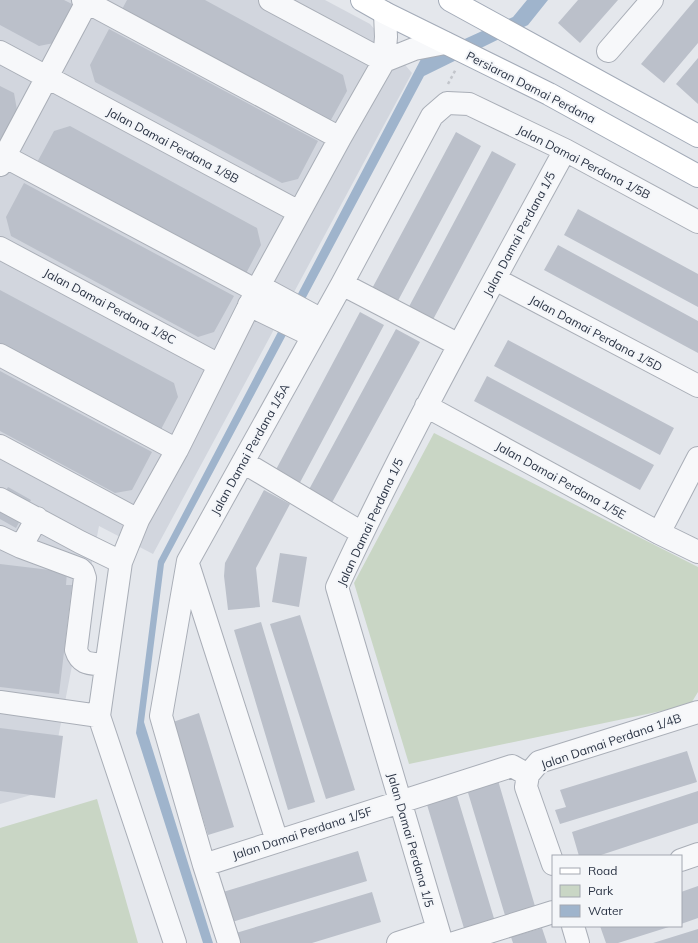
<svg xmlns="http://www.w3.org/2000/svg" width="698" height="943" viewBox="0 0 698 943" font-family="Mulish,sans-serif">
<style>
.built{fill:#d2d6de}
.green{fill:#c9d6c5}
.water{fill:#9fb4cc}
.building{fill:#bbc0ca}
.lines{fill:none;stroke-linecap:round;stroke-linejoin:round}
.minor-casing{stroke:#a9aeb7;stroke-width:24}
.major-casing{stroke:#a3abb8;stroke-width:24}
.path{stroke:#c2c5cb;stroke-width:2.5;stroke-dasharray:3 3;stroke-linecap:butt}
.minor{stroke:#f7f8fa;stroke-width:22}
.major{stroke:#fff;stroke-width:22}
.labels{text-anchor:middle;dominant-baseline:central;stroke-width:4;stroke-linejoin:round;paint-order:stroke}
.street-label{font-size:12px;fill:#2b3445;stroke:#f4f6f9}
</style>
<rect width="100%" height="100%" fill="#e4e7ec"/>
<path class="built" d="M0,0H325L370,24L412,73L153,554L99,526L48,790L0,804Z"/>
<path class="green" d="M434,433L698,567V692L690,705L409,764L354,583Z
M97,799L138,943H0V828Z"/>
<path class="water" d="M527,0H548L528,25L424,76L164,564L144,722L213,943H203L136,733L158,561L421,59L513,17Z"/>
<path class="building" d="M0,0H64L74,5L54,43L39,46L0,25Z
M127,0H205L343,75L347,91L327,127L120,13Z
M578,0H618L580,43L558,23Z
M695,0H698V43L664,83L641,64Z
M109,29L318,141L298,179L282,183L95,82L90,65Z
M698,58V104L676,84Z
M0,86L14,93L17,110L0,142Z
M70,126L257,228L261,245L242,281L34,168L54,131Z
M456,132L481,146L393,310L368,296Z
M492,151L516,164L428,329L404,316Z
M24,183L234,296L214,332L198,337L11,236L6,217Z
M578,209L698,274V307L564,235Z
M558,245L698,321V353L544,270Z
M0,290L174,383L178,397L158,435L0,351Z
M360,312L384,325L296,490L272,477Z
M396,329L420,342L329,508L306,495Z
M508,340L674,428L660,455L494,366Z
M0,371L152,452L132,490L115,493L0,431Z
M487,376L654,465L640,490L474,401Z
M8,487L31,500L16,528L0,519V501Z
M264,490L290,504L256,568L260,607L228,610L224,576L225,563Z
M280,553L307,557L299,607L272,602Z
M0,564L67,572L66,585H72L59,694L0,687Z
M300,615L355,790L326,799L270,624Z
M261,622L315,802L288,810L234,630Z
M199,713L234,827L208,835L173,722Z
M0,728L63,736L55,798L0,791Z
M687,751L697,782L560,824L555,810L566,807L560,790Z
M497,777L537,913L507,922L466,786Z
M455,789L496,925L466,935L425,798Z
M698,791V823L598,856H579L572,832Z
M358,851L367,881L232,922L223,892Z
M698,886V918L681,924V892Z
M372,892L381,922L312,943H239L236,933Z
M600,926H672L618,943H606Z
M542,928L547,943H513L511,937Z
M698,929V943H653Z"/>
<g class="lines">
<defs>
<path id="minor" d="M83,0L340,138
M270,0L384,61
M608,51L652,0
M0,52L299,212
M384,61L414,49L445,43
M0,154L257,291
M0,165L88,0
M0,248L219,365
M495,279L698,386
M342,284L459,345
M259,286L322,320
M249,305L313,336
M0,355L177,450
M426,406L659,533L698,552
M0,446L138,520
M243,462L362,533
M0,499L80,542L121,562
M659,533L698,458
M0,537L21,547L37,518
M21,547L80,569L83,572L85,578L76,650C81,666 92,663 106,665
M188,564L277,841
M0,702L99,716
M528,775L539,762L698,712
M528,775L526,787L553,864
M681,860L698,854
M204,865L512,766L528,775
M573,926L578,943
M175,943L99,716L121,562L138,520L177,450L259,286L340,138L384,61L386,37L385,13
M229,943L204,865L161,716L188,561L342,284L432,116L447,103L469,104L565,150L698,222
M398,943L438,930
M442,943L337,587C406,438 486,295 565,150
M454,943L553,912"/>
<path id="major" d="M362,0L385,13L549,94L698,176
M450,0L698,136"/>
</defs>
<use href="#minor" class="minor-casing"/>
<use href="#major" class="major-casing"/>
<path class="path" d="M448,84L456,69"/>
<use href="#minor" class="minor"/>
<use href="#major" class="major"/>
</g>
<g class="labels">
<g class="street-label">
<text transform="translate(531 87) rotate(27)">Persiaran Damai Perdana</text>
<text transform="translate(173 145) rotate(28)">Jalan Damai Perdana 1/8B</text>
<text transform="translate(584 162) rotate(27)">Jalan Damai Perdana 1/5B</text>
<text transform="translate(519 234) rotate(-62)">Jalan Damai Perdana 1/5</text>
<text transform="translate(110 306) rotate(28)">Jalan Damai Perdana 1/8C</text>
<text transform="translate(596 333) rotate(28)">Jalan Damai Perdana 1/5D</text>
<text transform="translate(250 449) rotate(-61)">Jalan Damai Perdana 1/5A</text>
<text transform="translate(561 480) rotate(29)">Jalan Damai Perdana 1/5E</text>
<text transform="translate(370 522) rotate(-65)">Jalan Damai Perdana 1/5</text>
<text transform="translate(611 741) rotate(-19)">Jalan Damai Perdana 1/4B</text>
<text transform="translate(302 833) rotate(-18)">Jalan Damai Perdana 1/5F</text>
<text transform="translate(411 840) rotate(74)">Jalan Damai Perdana 1/5</text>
</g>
</g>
<rect x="552" y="855" width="130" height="72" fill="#f4f6f9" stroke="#a4a8b1"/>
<rect x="560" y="868" width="20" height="6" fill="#ffffff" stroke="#a4a8b1"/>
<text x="588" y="875" font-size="12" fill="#2b3445">Road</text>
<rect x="560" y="885" width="20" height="12" fill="#c9d6c5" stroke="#a4a8b1"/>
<text x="588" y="895" font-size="12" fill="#2b3445">Park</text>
<rect x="560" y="905" width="20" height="12" fill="#9fb4cc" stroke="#a4a8b1"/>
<text x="588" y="915" font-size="12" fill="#2b3445">Water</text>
</svg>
